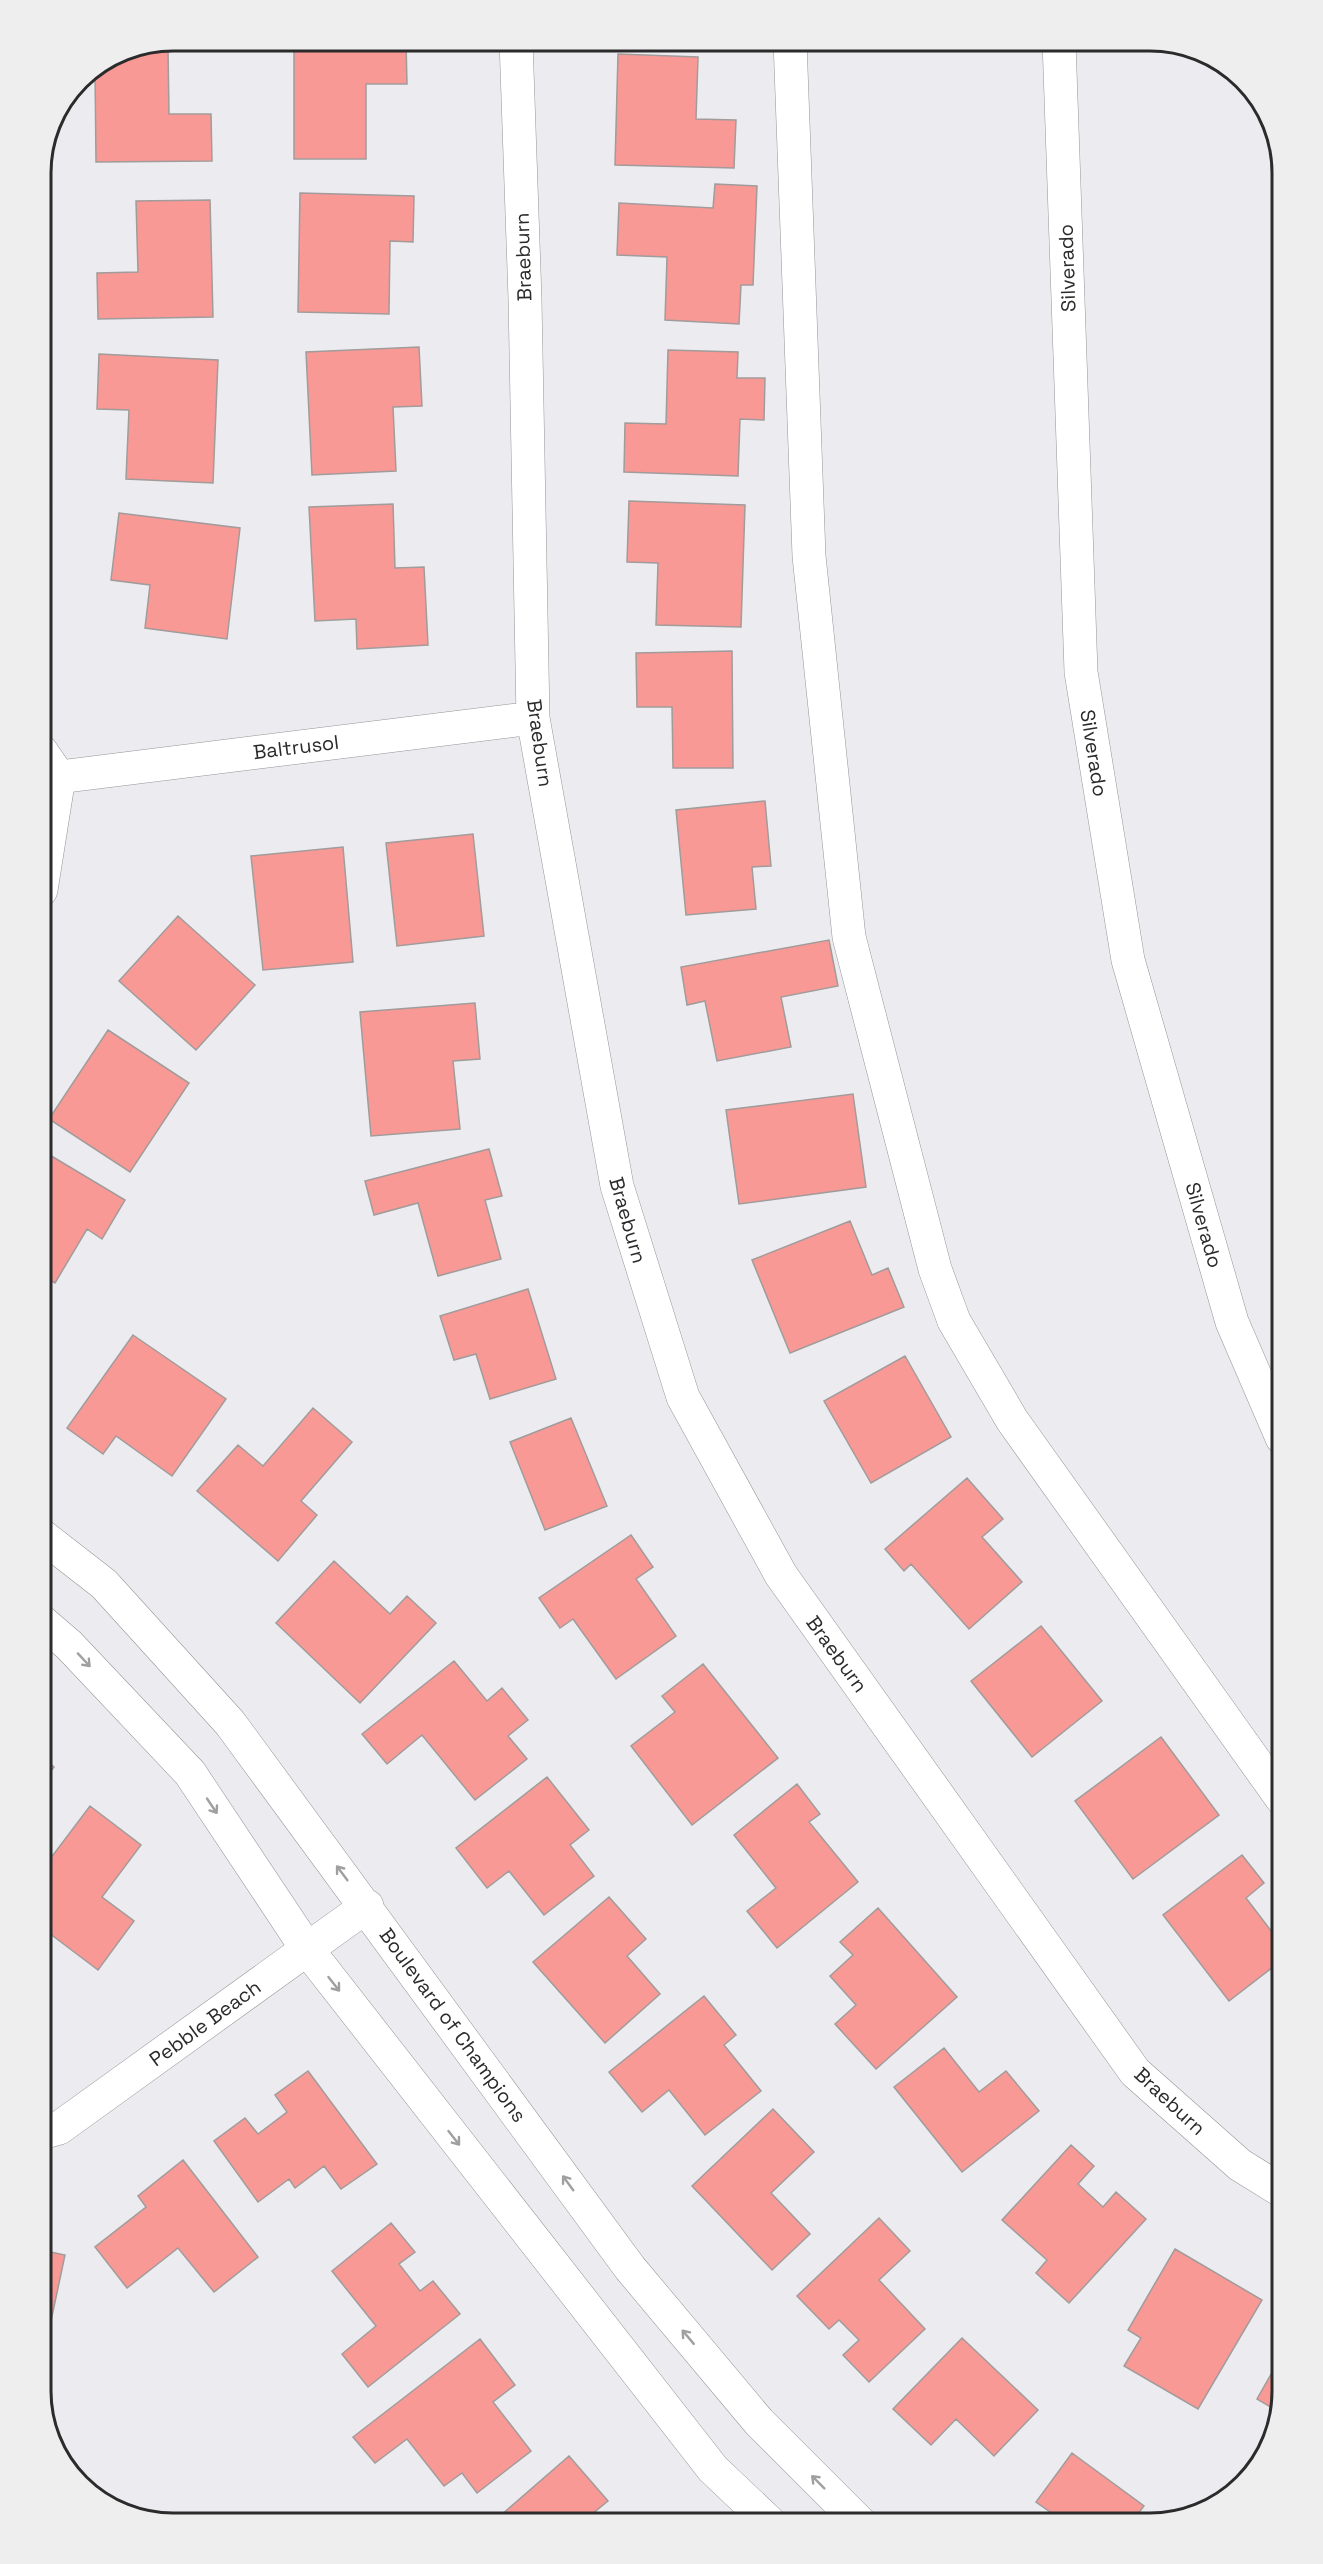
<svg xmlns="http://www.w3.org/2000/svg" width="1323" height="2564" viewBox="0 0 1323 2564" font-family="'Space Grotesk',sans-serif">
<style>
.building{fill:#f99995;stroke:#a19b9b;stroke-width:1.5}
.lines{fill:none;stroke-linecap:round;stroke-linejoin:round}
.minor-casing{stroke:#959599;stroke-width:34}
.minor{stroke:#fff;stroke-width:33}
.oneway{stroke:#a0a0a0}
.labels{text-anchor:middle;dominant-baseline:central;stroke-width:5;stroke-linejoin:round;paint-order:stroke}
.street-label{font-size:20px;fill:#2b2b2c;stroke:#fff}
.rim{fill:none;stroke:#2b2b2c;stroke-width:3}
</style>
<rect width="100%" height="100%" fill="#ececf0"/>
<path class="building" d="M294,41H406L407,84H366V159H294Z
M168,48L169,114H211L212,161L96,162L95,69L123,50Z
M618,54L698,57L696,119L736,120L734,168L615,165Z
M715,184L757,186L753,285H741L739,324L665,320L667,257L617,255L619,203L713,208Z
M300,193L414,196L413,242L390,241L389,314L298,312Z
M210,200L213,317L98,319L97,273L138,272L136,201Z
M419,347L422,406L393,407L396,471L312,475L306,352Z
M668,350L738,352L737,378H765L764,420L740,419L738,476L624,472L625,423L666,424Z
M99,354L218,360L213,483L126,479L129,410L97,409Z
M629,501L745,505L741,627L656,625L658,563L627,562Z
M393,504L395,568L424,567L428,645L357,649L356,619L315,621L309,507Z
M119,513L240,528L227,639L145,628L150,585L111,580Z
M732,651L733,768H673L672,707H637L636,653Z
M765,801L771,866L752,867L756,909L686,915L676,810Z
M473,834L484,936L397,946L386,843Z
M343,847L353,962L263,970L251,856Z
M178,916L255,985L196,1050L119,981Z
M829,940L838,986L781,997L791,1047L717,1061L705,1001L687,1005L681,967Z
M475,1003L480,1059L453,1061L460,1129L371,1136L360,1012Z
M108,1030L189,1083L130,1172L49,1119Z
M853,1094L866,1187L739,1204L726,1110Z
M489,1149L502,1196L485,1200L501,1259L438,1276L418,1203L374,1215L365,1181Z
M43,1151L125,1200L102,1239L87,1229L55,1283L41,1275Z
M850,1221L872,1275L888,1268L904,1307L790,1353L752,1260Z
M528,1289L556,1379L490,1399L476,1354L454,1360L440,1316Z
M133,1335L226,1399L172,1476L116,1436L103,1454L67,1428Z
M905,1356L951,1437L871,1483L824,1401Z
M313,1408L352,1442L301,1501L317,1515L278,1561L197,1491L238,1445L263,1466Z
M571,1418L607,1506L545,1530L510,1442Z
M967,1478L1003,1519L982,1537L1022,1582L969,1629L911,1564L904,1571L885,1549Z
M631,1535L653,1567L636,1579L676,1636L616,1679L573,1619L560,1628L539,1598Z
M334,1561L390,1614L407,1596L436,1623L360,1703L276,1623Z
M1041,1626L1102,1701L1032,1757L971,1681Z
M454,1661L487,1701L502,1688L528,1720L508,1736L527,1759L475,1800L422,1735L387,1764L362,1734Z
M703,1664L778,1758L692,1825L631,1746L675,1712L662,1696Z
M1161,1737L1219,1815L1133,1879L1075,1801Z
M41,1755L54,1767L41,1783Z
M547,1777L589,1830L570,1845L594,1876L544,1915L509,1871L487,1888L456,1848Z
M797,1784L820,1814L809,1822L858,1882L777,1948L747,1911L776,1888L734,1835Z
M90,1806L141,1845L102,1897L134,1921L98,1970L41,1927V1871Z
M1242,1855L1264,1883L1246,1898L1282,1945V1960L1229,2001L1163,1915Z
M609,1897L646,1939L627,1956L660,1994L605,2043L533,1962Z
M878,1908L957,1997L876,2069L835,2024L856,2005L830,1976L853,1955L840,1942Z
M704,1996L736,2035L724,2045L761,2091L705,2135L669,2090L642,2112L609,2072Z
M944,2048L979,2092L1006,2071L1039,2111L962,2172L894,2087Z
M308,2071L377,2164L341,2189L324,2166L295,2188L289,2179L258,2202L214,2141L245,2118L258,2134L287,2112L275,2095Z
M773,2109L814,2152L771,2193L810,2234L772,2270L692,2186Z
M1071,2145L1094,2166L1078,2184L1103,2207L1116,2192L1146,2219L1069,2303L1036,2273L1047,2260L1002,2220Z
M183,2160L258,2257L214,2292L178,2248L127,2288L95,2247L146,2207L138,2196Z
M879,2218L910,2251L879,2280L925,2329L869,2382L843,2355L859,2340L839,2320L829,2329L797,2296Z
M391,2223L415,2252L399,2264L420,2291L433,2281L460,2314L368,2387L342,2354L376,2326L332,2271Z
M1175,2249L1262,2300L1198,2409L1124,2366L1141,2338L1128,2330Z
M41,2250L65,2255L41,2368Z
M962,2338L1038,2410L994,2456L956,2419L931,2445L893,2409Z
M480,2339L515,2385L493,2402L531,2451L477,2493L462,2473L444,2486L407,2439L375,2463L353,2437Z
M1282,2355V2391L1277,2411L1257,2399Z
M1072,2453L1144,2506L1131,2523H1066L1036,2502Z
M569,2456L608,2501L586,2519L589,2523H506L500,2516Z"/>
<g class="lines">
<defs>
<path id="minor" d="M516,41L525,299L533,718L617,1186L683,1397L781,1575L1135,2072L1240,2165L1282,2191
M790,41L809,556L849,937L935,1269L954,1321L1012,1420L1282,1799
M1059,41L1081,672L1128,960L1232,1322L1282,1438
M59,777L533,718
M41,890L59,777L41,751
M41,1535L104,1584L230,1723L630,2268L759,2422L860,2523
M41,1621L69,1645L190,1773L307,1949L713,2469L770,2523
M41,2133L59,2128L367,1906"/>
</defs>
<use href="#minor" class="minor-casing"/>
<use href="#minor" class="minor"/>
</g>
<defs><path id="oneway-shaft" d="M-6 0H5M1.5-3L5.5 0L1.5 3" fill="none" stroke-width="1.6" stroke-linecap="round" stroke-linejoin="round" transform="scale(1.5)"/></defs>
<g class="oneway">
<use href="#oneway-shaft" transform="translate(84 1660) rotate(47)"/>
<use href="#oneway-shaft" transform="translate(212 1806) rotate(56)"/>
<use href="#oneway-shaft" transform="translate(342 1873) rotate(-127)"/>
<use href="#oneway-shaft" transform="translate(334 1984) rotate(52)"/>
<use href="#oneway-shaft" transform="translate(454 2138) rotate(52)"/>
<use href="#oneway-shaft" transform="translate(568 2183) rotate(-126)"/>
<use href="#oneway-shaft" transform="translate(688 2337) rotate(-130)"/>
<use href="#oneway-shaft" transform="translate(818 2482) rotate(-135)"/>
</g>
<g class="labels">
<g class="street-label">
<text transform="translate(523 257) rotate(-92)">Braeburn</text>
<text transform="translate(1067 268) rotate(-92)">Silverado</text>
<text transform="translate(540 743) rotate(82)">Braeburn</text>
<text transform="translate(296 747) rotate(-7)">Baltrusol</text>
<text transform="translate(1094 753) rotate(81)">Silverado</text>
<text transform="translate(628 1220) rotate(74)">Braeburn</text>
<text transform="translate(1204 1225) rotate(74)">Silverado</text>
<text transform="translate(837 1654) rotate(54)">Braeburn</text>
<text transform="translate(205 2023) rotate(-36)">Pebble Beach</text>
<text transform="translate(453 2025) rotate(54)">Boulevard of Champions</text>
<text transform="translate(1170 2101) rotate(43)">Braeburn</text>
</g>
</g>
<path d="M0 0H1323V2564H0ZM173 51H1150A122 122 0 0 1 1272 173V2391A122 122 0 0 1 1150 2513H173A122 122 0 0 1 51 2391V173A122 122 0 0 1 173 51Z" fill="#eee" fill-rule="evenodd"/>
<path class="rim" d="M173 51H1150A122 122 0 0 1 1272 173V2391A122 122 0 0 1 1150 2513H173A122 122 0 0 1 51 2391V173A122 122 0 0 1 173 51Z"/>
</svg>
